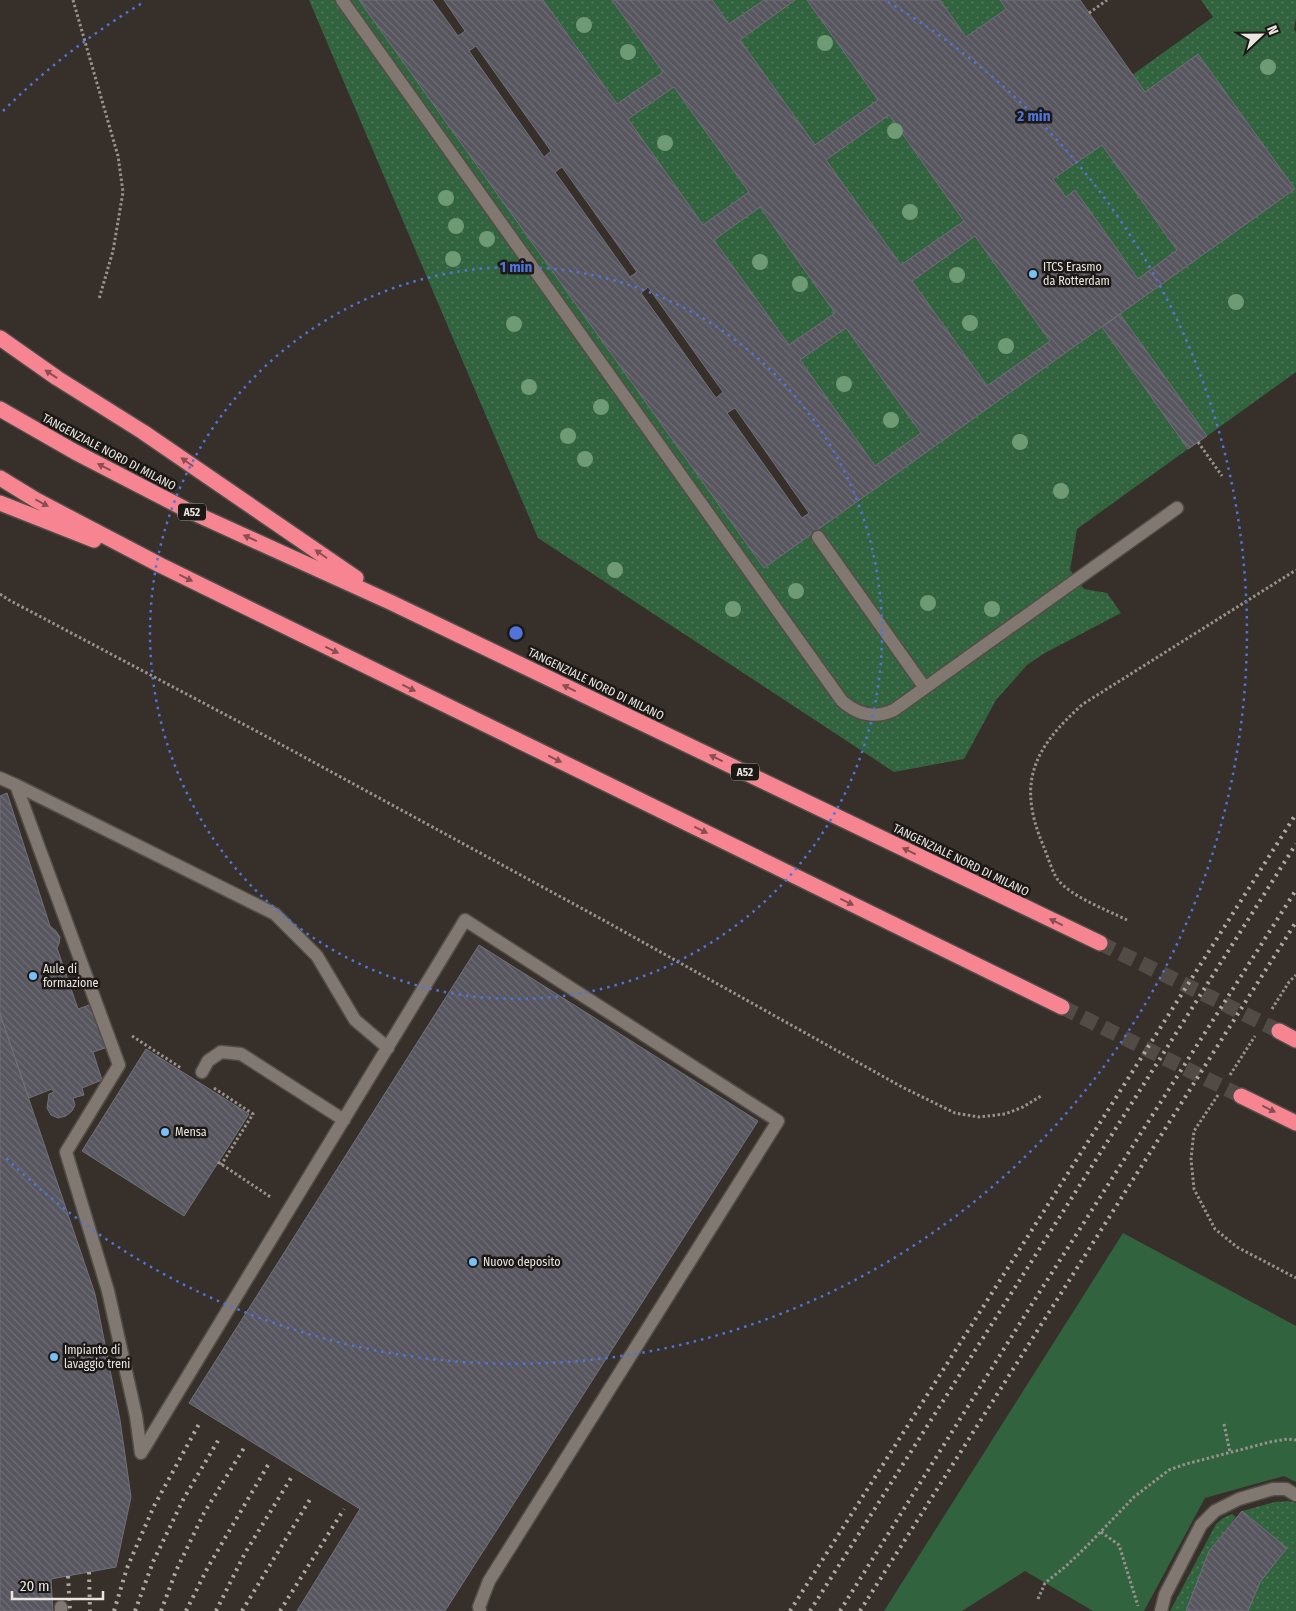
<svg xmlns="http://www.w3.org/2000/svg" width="1296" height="1611" viewBox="0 0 1296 1611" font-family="'Fira Sans Condensed',sans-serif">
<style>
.grass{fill:url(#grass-dots)}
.park{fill:#32633f}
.building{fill:url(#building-back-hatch);stroke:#716f78;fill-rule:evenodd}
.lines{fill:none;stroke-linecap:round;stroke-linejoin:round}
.highway-tunnel{stroke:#524a45;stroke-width:15;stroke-dasharray:15 8;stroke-linecap:butt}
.minor-casing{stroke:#534d48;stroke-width:15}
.highway-casing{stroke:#534d48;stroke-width:18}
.path{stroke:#98918c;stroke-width:3;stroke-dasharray:2.5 2.5;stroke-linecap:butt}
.minor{stroke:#817871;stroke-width:12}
.highway{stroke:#f68591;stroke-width:15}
.rail{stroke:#aea8a3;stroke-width:4;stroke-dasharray:2.5 5;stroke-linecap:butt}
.tree{fill:#6f9b74}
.oneway{fill:#894e53}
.ring{fill:none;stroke:#5074da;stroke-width:2.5;stroke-dasharray:2.5 5}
.poi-dot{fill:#79bff8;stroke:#1c1815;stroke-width:2}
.labels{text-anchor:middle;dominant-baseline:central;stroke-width:5;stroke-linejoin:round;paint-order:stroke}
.shield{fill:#1c1815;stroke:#aca8a4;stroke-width:1}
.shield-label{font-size:11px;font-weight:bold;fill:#eae5e1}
.poi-label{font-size:12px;fill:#eae5e1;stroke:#1c1815;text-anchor:start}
.street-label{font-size:12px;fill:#eae5e1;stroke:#1c1815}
.centre{fill:#5074da;stroke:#1c1815;stroke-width:2.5}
.ring-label{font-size:15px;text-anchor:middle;font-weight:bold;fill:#5074da;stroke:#1c1815;stroke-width:5;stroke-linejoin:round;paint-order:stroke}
</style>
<defs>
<pattern id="grass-dots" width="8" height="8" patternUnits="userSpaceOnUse" patternTransform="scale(1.25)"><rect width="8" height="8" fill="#32633f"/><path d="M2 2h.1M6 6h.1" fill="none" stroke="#50795a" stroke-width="1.8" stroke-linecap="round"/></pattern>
<pattern id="building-back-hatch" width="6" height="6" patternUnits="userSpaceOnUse" patternTransform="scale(1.25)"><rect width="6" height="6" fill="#57555e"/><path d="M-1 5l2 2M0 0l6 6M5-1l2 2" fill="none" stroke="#6f6d75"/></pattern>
</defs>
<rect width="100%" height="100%" fill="#372f29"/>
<path class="grass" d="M309,0H359L764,568L1102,327L1188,449L1077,529L1070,570L1084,589L1107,593L1121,613L1043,654L1027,665L996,700L964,759L894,772L538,538Z
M543,0H612L663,72L617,104Z
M712,0H764L729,24Z
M795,0H807L878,100L815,145L740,40Z
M940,0H1000L1006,9L966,37Z
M1201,0H1296V18L1294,29L1296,32V372L1207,436L1120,314L1295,189L1198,54L1145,92L1132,75L1213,17Z
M674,87L749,192L703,225L628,119Z
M889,115L964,221L901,265L826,160Z
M1102,145L1177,250L1138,279L1075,191L1066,197L1054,179Z
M760,207L835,313L789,345L714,240Z
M975,236L1050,341L987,386L912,281Z
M846,328L921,433L875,466L800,360Z
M1288,1501L1296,1503V1611H1248L1260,1582L1287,1548L1242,1511L1275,1502Z
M1232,1514L1236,1517L1209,1551L1186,1611H1170L1216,1524L1223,1518Z"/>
<path class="park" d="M1123,1233L1296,1326V1482L1284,1476L1205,1498L1144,1611H1093L1025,1571L962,1611H884Z"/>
<path class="building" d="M359,0H432L458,36L465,31L444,0H543L617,104L663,72L612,0H712L729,24L764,0H795L740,40L815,145L878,100L807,0H940L966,37L1006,9L1000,0H1080L1145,92L1198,54L1295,189L764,568ZM476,46L551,151L544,157L469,51ZM674,87L749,192L703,225L628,119ZM889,115L964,221L901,265L826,160ZM1102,145L1177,250L1138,279L1075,190L1066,197L1053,179ZM562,167L637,272L630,277L555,172ZM760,207L835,313L789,345L714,240ZM975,236L1050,341L987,386L912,281ZM648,287L723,392L716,398L641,293ZM846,328L921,433L875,466L800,360ZM735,408L809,513L802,518L727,413Z
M1120,314L1207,436L1188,449L1102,327Z
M7,793L50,926L56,931L60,937L59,944L57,948L78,1009L92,1004L105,1048L93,1052L102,1080L82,1088L84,1095L73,1098L75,1105L72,1111L66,1116L58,1118L51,1115L47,1108L49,1094L54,1092L52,1089L29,1098L0,1014V796Z
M479,945L758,1121L445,1611H297L360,1509L189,1403Z
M0,1014L95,1294L120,1420L131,1497L116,1567L51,1579L53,1611H0Z
M146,1049L249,1114L184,1216L82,1151Z
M1242,1511L1287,1548L1260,1582L1248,1611H1186L1209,1551Z"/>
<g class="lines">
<path class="highway-tunnel" d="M1100,943L1279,1031
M1062,1007L1241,1096"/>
<defs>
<path id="minor" d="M342,0L842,701C858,715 875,719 894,710L1177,508
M818,537L925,688
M0,778L16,785L119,1065L66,1152L108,1291L136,1416L141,1453L465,920L778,1121L489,1581L479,1607L480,1611
M16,785L275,914L317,956L355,1020L388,1048
M202,1072L208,1061L221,1052L241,1054L344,1120
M61,1607V1611
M1161,1611L1165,1595L1201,1525L1215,1511L1239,1499L1273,1489H1286L1296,1495"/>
<path id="highway" d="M0,338L57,378L143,432L356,578
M0,409L75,452L185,509L390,602L1100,943
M0,478L36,500L160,565L1062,1007
M0,503L94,540
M1279,1031L1296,1040
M1241,1096L1296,1123"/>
</defs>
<use href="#minor" class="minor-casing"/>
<use href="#highway" class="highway-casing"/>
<path class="path" d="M73,0L118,156L123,192L113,251L99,299
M1089,13L1107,0
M1198,442L1222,476
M0,594L9,600L260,733L605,921L902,1087L955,1113L979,1117L1005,1114L1023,1107L1041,1096
M1127,920C1107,910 1072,897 1058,880C1052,872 1047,854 1043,845C1016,781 1035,747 1083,704L1296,570
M1272,1009L1289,982L1296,975
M132,1036L181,1068
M1230,1075L1255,1036
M214,1088L253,1114L221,1165
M1218,1095L1194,1131L1191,1159L1194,1189L1215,1229L1237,1247L1296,1278
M218,1162L272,1198
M1224,1424L1230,1452
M1101,1532L1119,1545L1138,1606
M1038,1599L1045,1583L1065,1567L1087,1546L1134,1497L1169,1470L1186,1464L1270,1442L1287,1439L1296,1440"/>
<use href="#minor" class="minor"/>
<use href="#highway" class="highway"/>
<path class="rail" d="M89,1572L90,1611
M68,1576L70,1611
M114,1611L127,1568L154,1506L199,1424
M135,1611L153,1562L184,1498L219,1439
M161,1611L176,1571L204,1513L244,1448
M186,1611L208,1567L268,1465
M216,1611L245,1553L291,1478
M242,1611L312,1496
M280,1611L344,1509
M790,1611L1296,814
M810,1611L1296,844
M840,1611L1032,1304L1296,890
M860,1611L1296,922"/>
</g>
<g class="tree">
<circle cx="584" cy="25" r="8"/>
<circle cx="825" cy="43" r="8"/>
<circle cx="628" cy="52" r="8"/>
<circle cx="1268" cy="67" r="8"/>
<circle cx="895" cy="131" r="8"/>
<circle cx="665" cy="143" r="8"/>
<circle cx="446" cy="198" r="8"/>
<circle cx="910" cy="212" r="8"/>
<circle cx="456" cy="226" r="8"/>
<circle cx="487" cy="239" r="8"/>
<circle cx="453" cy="259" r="8"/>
<circle cx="760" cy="262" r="8"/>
<circle cx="957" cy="275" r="8"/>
<circle cx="800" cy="284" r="8"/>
<circle cx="1236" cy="302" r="8"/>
<circle cx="970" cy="323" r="8"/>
<circle cx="514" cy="324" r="8"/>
<circle cx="1006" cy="346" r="8"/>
<circle cx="844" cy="384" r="8"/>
<circle cx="529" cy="387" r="8"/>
<circle cx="601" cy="407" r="8"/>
<circle cx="891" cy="420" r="8"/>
<circle cx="568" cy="436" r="8"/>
<circle cx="1020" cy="442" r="8"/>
<circle cx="585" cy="459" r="8"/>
<circle cx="1061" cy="491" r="8"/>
<circle cx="615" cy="570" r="8"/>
<circle cx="796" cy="591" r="8"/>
<circle cx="928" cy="603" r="8"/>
<circle cx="733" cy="609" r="8"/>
<circle cx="992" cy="609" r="8"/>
</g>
<defs><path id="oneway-solid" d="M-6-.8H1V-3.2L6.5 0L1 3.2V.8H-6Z" transform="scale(1.25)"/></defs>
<g class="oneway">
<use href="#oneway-solid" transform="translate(51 374) rotate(-146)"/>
<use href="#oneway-solid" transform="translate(187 462) rotate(-145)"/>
<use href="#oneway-solid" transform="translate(104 467) rotate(-153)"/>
<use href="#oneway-solid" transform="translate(42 503) rotate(28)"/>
<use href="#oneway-solid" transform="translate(250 538) rotate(-156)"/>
<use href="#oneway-solid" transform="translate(321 554) rotate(-145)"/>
<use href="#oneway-solid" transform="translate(186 578) rotate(26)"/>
<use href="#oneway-solid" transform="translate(332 650) rotate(26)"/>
<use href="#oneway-solid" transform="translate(409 688) rotate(26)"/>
<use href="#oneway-solid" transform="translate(569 688) rotate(-154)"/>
<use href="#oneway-solid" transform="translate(716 758) rotate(-154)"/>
<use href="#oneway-solid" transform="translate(555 759) rotate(26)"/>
<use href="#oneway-solid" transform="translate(701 830) rotate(26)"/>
<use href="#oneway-solid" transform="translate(909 851) rotate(-154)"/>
<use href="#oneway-solid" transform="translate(847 902) rotate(26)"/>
<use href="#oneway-solid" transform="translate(1056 922) rotate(-154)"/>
<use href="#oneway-solid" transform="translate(1269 1109) rotate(26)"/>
</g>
<g class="ring">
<circle cx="516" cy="633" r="366"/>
<path d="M3 111A732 732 0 0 1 144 2M888 2A732 732 0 1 1 3 1155"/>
</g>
<g class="poi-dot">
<circle cx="1033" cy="274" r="5"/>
<circle cx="33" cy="976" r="5"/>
<circle cx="165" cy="1132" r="5"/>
<circle cx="473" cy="1262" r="5"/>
<circle cx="54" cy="1357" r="5"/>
</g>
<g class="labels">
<g class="shield">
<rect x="178" y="503.5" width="28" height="17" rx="4"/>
<rect x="731" y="763.5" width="28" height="17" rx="4"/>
</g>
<g class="shield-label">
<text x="192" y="512">A52</text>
<text x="745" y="772">A52</text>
</g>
<g class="poi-label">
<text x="1043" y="267">ITCS Erasmo<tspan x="1043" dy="14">da Rotterdam</tspan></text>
<text x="43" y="969">Aule di<tspan x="43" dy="14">formazione</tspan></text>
<text x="175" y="1132">Mensa</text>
<text x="483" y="1262">Nuovo deposito</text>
<text x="64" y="1350">Impianto di<tspan x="64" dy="14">lavaggio treni</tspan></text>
</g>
<g class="street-label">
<text transform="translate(109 452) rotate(28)">TANGENZIALE NORD DI MILANO</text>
<text transform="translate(596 684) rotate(26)">TANGENZIALE NORD DI MILANO</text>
<text transform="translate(961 860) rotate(26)">TANGENZIALE NORD DI MILANO</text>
</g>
</g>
<circle cx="516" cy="633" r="8" class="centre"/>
<g class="ring-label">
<text x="1034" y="121">2 min</text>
<text x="516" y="272">1 min</text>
</g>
<g transform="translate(1261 35) rotate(68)" stroke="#1c1815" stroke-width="4" paint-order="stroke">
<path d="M0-4L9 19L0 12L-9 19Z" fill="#eae5e1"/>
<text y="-8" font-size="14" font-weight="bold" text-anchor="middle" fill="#eae5e1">N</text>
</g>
<path d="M12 1591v8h91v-8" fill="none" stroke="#eae5e1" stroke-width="2.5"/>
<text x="20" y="1591" font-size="15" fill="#eae5e1" stroke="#1c1815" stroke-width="4" paint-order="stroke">20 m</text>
</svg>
